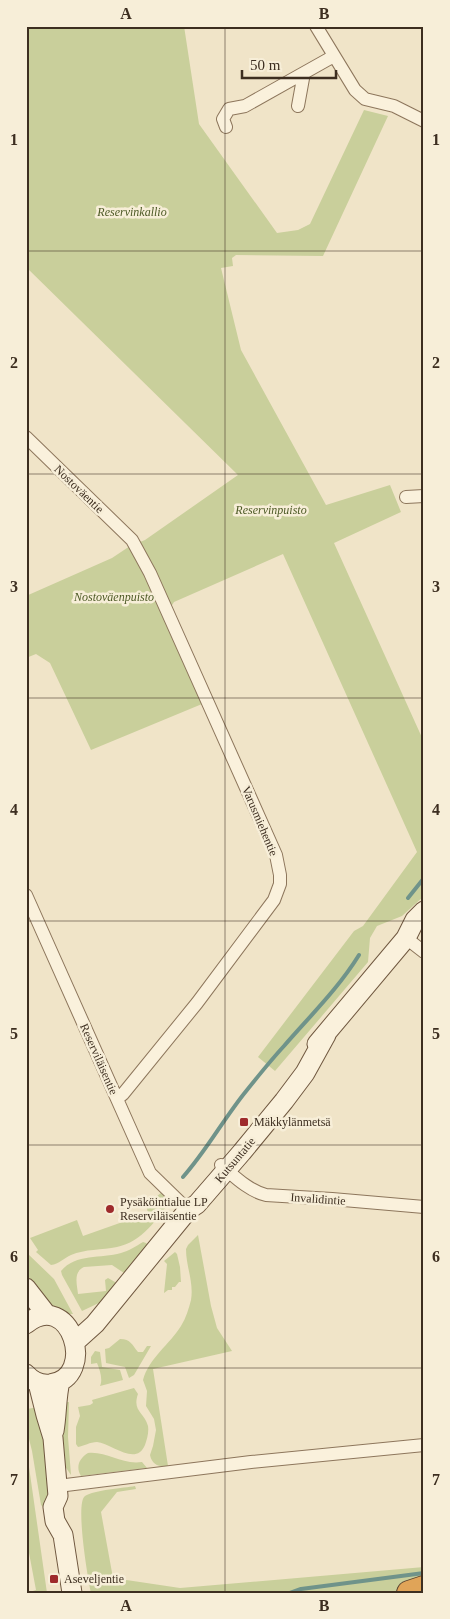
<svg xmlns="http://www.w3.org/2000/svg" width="450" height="1619" viewBox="0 0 450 1619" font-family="Georgia,serif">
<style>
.green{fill:#c9cf9b}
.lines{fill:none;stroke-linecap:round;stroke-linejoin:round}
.stream{stroke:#6f938a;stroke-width:4}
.street-casing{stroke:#8d765c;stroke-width:14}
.secondary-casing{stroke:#6f573f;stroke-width:21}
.highway-casing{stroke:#5b4430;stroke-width:26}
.street{stroke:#faf1dc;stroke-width:12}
.secondary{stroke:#faf1dc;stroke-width:19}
.highway{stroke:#e0a458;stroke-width:24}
.grid{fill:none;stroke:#3d2e20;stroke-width:1;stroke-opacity:0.55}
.poi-dot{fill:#9e2a2b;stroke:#f7eed8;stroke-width:2}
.labels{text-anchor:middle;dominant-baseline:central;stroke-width:5;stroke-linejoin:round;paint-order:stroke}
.park-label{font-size:12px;font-style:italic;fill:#4d5a26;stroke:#f7eed8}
.street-label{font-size:12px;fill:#3d2e20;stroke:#f7eed8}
.poi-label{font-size:12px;fill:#3d2e20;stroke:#f7eed8;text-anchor:start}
.neatline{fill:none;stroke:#3d2e20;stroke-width:2}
.grid-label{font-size:16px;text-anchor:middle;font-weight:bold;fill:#3d2e20}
</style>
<rect width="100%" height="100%" fill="#f0e4c8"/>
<path class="green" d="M26,26H184L199,124L277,233L298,230L310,224L364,110L388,116L323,256L236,255L232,258L233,266L221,268L241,350L326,505L390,485L401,512L334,543L424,742V896L402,916L377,926L370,938L368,962L275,1071L258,1057L354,931L363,926L417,852L283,554L174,602L165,616L202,704L91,750L50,663L36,654L26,658V596L112,558L130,546L145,540L238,475L26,267Z
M162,1192L171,1200C157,1219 142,1242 117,1247C102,1250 85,1249 71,1255C64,1258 59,1264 51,1265L36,1252L38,1250L30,1238L77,1220L83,1236L148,1213L146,1205Z
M198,1235L211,1306L217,1328L232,1351L153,1369L168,1466C159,1467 152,1465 150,1455L153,1446L156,1430L154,1419L146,1406L147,1391L143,1380C149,1358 170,1344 181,1326C186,1318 189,1308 191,1300C194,1282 186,1267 186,1249L188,1245Z
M143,1242L146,1243L149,1246L128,1271L124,1273L112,1265L84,1267C73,1272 77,1284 78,1294L106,1291L105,1280L108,1278L115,1282L116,1286L101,1302L82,1311L62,1275L61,1271C76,1253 101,1259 121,1253C129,1251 136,1246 143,1242Z
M175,1252L177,1254L180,1267L181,1282H179L175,1287H172V1290H168L164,1293L167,1264L164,1261Z
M27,1253L54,1279L73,1314H65L49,1308L31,1283L26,1269Z
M120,1339C131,1339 132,1345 138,1352H143L147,1346H151L134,1375L129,1378L125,1367L106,1363L105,1349L109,1348Z
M95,1351L100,1352L102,1367L120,1370L123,1380L100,1386C103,1380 100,1370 97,1363L91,1364V1357Z
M134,1388L138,1394C132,1411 144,1412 148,1426C149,1432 147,1439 145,1445C136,1467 111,1443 97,1442C90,1442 84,1446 78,1447L76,1444V1427L80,1416L78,1407L90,1405L93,1403L92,1400Z
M69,1402L68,1437L71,1475L62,1462L61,1403Z
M40,1407L49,1481V1493L46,1510L41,1505L32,1451L26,1427V1409Z
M26,1451L29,1467L47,1593H26L36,1590L26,1537Z
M88,1453C107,1451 121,1465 142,1462L147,1468L81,1476C75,1466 80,1458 88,1453Z
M135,1486L136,1489L117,1492L101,1512L113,1578L180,1588L424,1567V1581L390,1593H91C88,1579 75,1503 85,1496C94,1490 124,1488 135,1486Z"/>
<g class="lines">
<path class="stream" d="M408,898L424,878
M183,1177C207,1150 224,1118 247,1090C259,1075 271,1060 284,1046C310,1016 338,989 359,955
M290,1593L301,1589L424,1573"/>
<defs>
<path id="street" d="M316,26L355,90L365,99L394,106L424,121
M298,106L304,73
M226,127L223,119L229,109L245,106L334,56
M26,437L132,540L150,573L276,855L280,875V884L274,900L197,1003L123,1094L117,1099
M406,497L424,496
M26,895L150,1173L188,1210
M406,938L424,952
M221,1165C234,1176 249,1191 266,1195L332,1199L424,1207
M58,1486L251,1462L424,1445"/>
<path id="secondary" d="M317,1044L406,938L415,920L424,911
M26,1288L47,1315
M26,1324C70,1287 99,1378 50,1384C40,1385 32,1381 26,1374
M75,1342L95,1324L188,1210L197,1204L242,1152L284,1101L305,1073L326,1035
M38,1383L46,1415L53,1438L58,1496L53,1507L55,1521L63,1535L72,1593
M54,1431C57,1414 56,1398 60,1381"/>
<path id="highway" d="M409,1593L424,1588"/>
</defs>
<use href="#street" class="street-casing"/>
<use href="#secondary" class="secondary-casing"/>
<use href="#highway" class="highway-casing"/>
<use href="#street" class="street"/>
<use href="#secondary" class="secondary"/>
<use href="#highway" class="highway"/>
</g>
<path class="grid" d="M225,26V1593M26,251H424M26,474H424M26,698H424M26,921H424M26,1145H424M26,1368H424"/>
<g class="poi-dot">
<rect x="239" y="1117" width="10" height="10" rx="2.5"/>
<circle cx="110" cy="1209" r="5"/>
<rect x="49" y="1574" width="10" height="10" rx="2.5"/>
</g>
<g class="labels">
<g class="park-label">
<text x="132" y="212">Reservinkallio</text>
<text x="271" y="510">Reservinpuisto</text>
<text x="114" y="597">Nostoväenpuisto</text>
</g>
<g class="street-label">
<text transform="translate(79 489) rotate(44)">Nostoväentie</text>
<text transform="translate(260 821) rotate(67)">Varusmiehentie</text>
<text transform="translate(99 1059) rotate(66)">Reserviläisentie</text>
<text transform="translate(235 1160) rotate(-50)">Kutsuntatie</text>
<text transform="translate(318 1199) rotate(4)">Invalidintie</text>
</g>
<g class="poi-label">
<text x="254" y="1122">Mäkkylänmetsä</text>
<text x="120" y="1202">Pysäköintialue LP<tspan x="120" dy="14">Reserviläisentie</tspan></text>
<text x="64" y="1579">Aseveljentie</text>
</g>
</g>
<rect width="450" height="1619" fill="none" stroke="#f7eed8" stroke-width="55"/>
<path d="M242 70v8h94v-8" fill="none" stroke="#3d2e20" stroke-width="2.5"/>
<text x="250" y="70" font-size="15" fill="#3d2e20" stroke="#f7eed8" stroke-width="4" paint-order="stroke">50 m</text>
<rect x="28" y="28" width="394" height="1564" class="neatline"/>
<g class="grid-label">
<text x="126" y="19">A</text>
<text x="324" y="19">B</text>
<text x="14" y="145">1</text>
<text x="436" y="145">1</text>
<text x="14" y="368">2</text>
<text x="436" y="368">2</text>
<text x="14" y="592">3</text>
<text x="436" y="592">3</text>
<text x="14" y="815">4</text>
<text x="436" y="815">4</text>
<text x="14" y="1039">5</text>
<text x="436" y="1039">5</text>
<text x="14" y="1262">6</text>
<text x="436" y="1262">6</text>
<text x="14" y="1485">7</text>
<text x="436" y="1485">7</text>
<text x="126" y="1611">A</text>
<text x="324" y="1611">B</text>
</g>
</svg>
